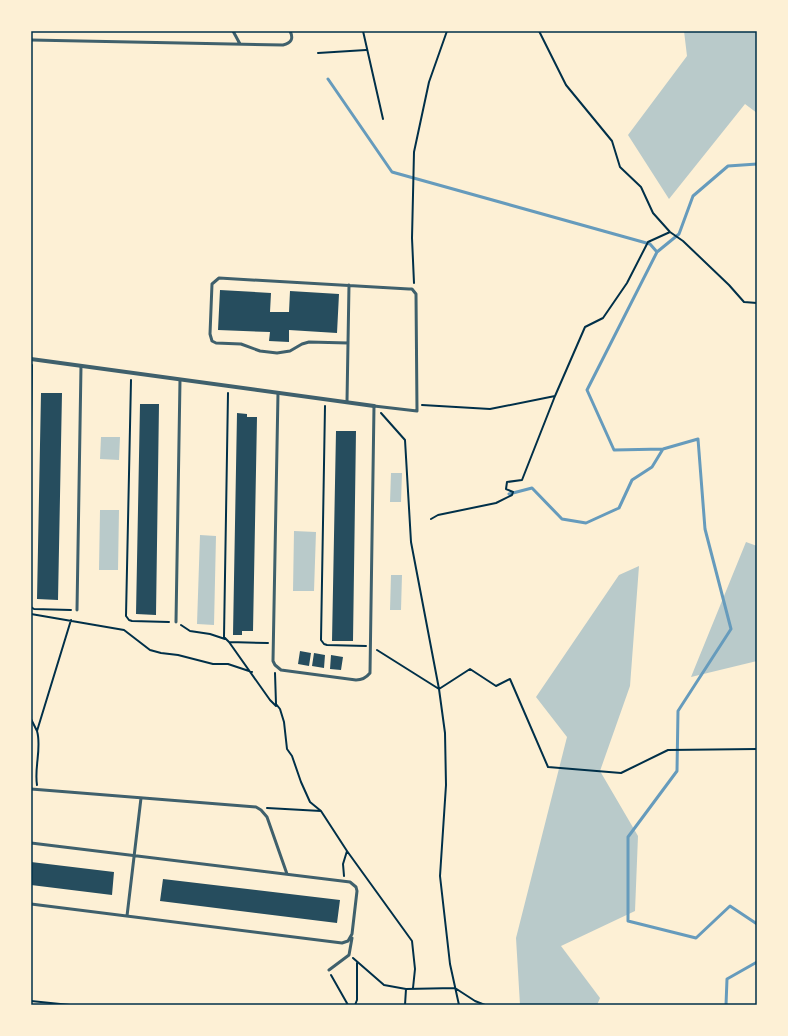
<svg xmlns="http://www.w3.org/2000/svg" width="788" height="1036" viewBox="0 0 788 1036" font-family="Mulish,sans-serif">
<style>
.green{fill:#b9caca}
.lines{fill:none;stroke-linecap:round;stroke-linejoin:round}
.stream{stroke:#669bbc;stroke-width:3}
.building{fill:#264d5e}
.path{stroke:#003049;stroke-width:2}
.service{stroke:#3f606c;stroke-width:3}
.minor{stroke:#3f606c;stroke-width:4}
.neatline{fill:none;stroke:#003049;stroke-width:1.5}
</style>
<rect width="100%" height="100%" fill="#fdf0d5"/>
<path class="green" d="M684,31H757V113L745,104L669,199L628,135L687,56Z
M101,437H120L119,460L100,459Z
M391,473H402L401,502H390Z
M100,510H119L118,570H99Z
M294,531L316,532L314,591H293Z
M200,535L216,536L214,625L197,624Z
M746,542L757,546V661L691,677Z
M639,566L630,686L600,771L638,836L635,911L561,946L600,998L597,1005H520L516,938L567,737L536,697L619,575Z
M391,575H402L401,610H390Z"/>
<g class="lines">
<path class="stream" d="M328,79L392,172L650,244L657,252
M757,164L728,166L693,196L679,234L657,252L587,390L614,450L663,449L698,439L705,529L731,629L678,711L677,771L628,837V921L696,938L730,906L757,924
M509,494L532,488L562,519L586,523L619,508L632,480L652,467L663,449
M726,1005L727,979L757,962"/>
</g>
<path class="building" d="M220,290L271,293L270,312H289L290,291L339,294L337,333L289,330V342L269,341L270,332L218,330Z
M41,393H62L58,600L37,599Z
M140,404H159L156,615L136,614Z
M237,413L247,414V417H257L253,631H242V635H233Z
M336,431H356L353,641H332Z
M300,651L311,653L309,666L298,664Z
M314,653L325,655L324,668L312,666Z
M331,655L343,657L341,670L330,669Z
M31,862L114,872L112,895L31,885Z
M163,879L340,900L337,923L160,901Z"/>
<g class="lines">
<path class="path" d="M363,31L383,119
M539,31L566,85L612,141L620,167L641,187L653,213L670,232L683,241L729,285L744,302L757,303
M318,53L366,50
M414,283L412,238L414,152L429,82L447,31
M131,380L126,616L129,620L132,621L169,622
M228,393L224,637L229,642L268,643
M422,405L490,409L555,396
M325,406L321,640L324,644L327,645L366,646
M381,413L405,440L411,542L439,689L445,733L446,785L440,876L450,964L459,1005
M31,432L32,365
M431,519L438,515L496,503L512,495L513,492L506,489L507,482L522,480L555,396L585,327L603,318L627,283L648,242L670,232
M31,607L34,609L71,610
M31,614L124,630L150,650L161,653L178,655L213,664H228L252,672
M181,625L190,631L210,634L225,639
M229,642L270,700L276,706
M377,650L439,689L470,669L496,686L510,679L548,767L621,773L668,750L757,749
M275,673L276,704L280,709L284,722L287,749L292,756L301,782L310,802L321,811L347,851L343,864L344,876
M31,719C33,723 35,727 37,731C42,748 34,767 37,785
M37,731L71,620
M267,808L321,811
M347,851L412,941L415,969L413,988
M353,958L384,985L406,989
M331,975L348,1005
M31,1001L70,1005
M355,1005L357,1000V963
M405,1005L406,989L455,988L475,1001L485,1005"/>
<path class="service" d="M233,31L240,44
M31,40L283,45C291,43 294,39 290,31
M278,393L273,661L275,665L281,670L356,680C362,680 366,678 370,673L374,406L417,411L416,294L412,289H409L219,278L212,284L210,334L212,341L216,343L241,344L260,351L277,353L290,351L302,344L309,342L348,343
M347,401L349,285
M77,610L81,366
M176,622L180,380
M31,789L256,807L261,810L267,817L287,874
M31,843L350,882L356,887L357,891L352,934L348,941L342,943L31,904
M127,916L141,798
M329,970L349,955L352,938"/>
<path class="minor" d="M31,359L374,406"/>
</g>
<rect width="788" height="1036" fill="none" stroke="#fdf0d5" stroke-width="64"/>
<rect x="32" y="32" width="724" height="972" class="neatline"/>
</svg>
